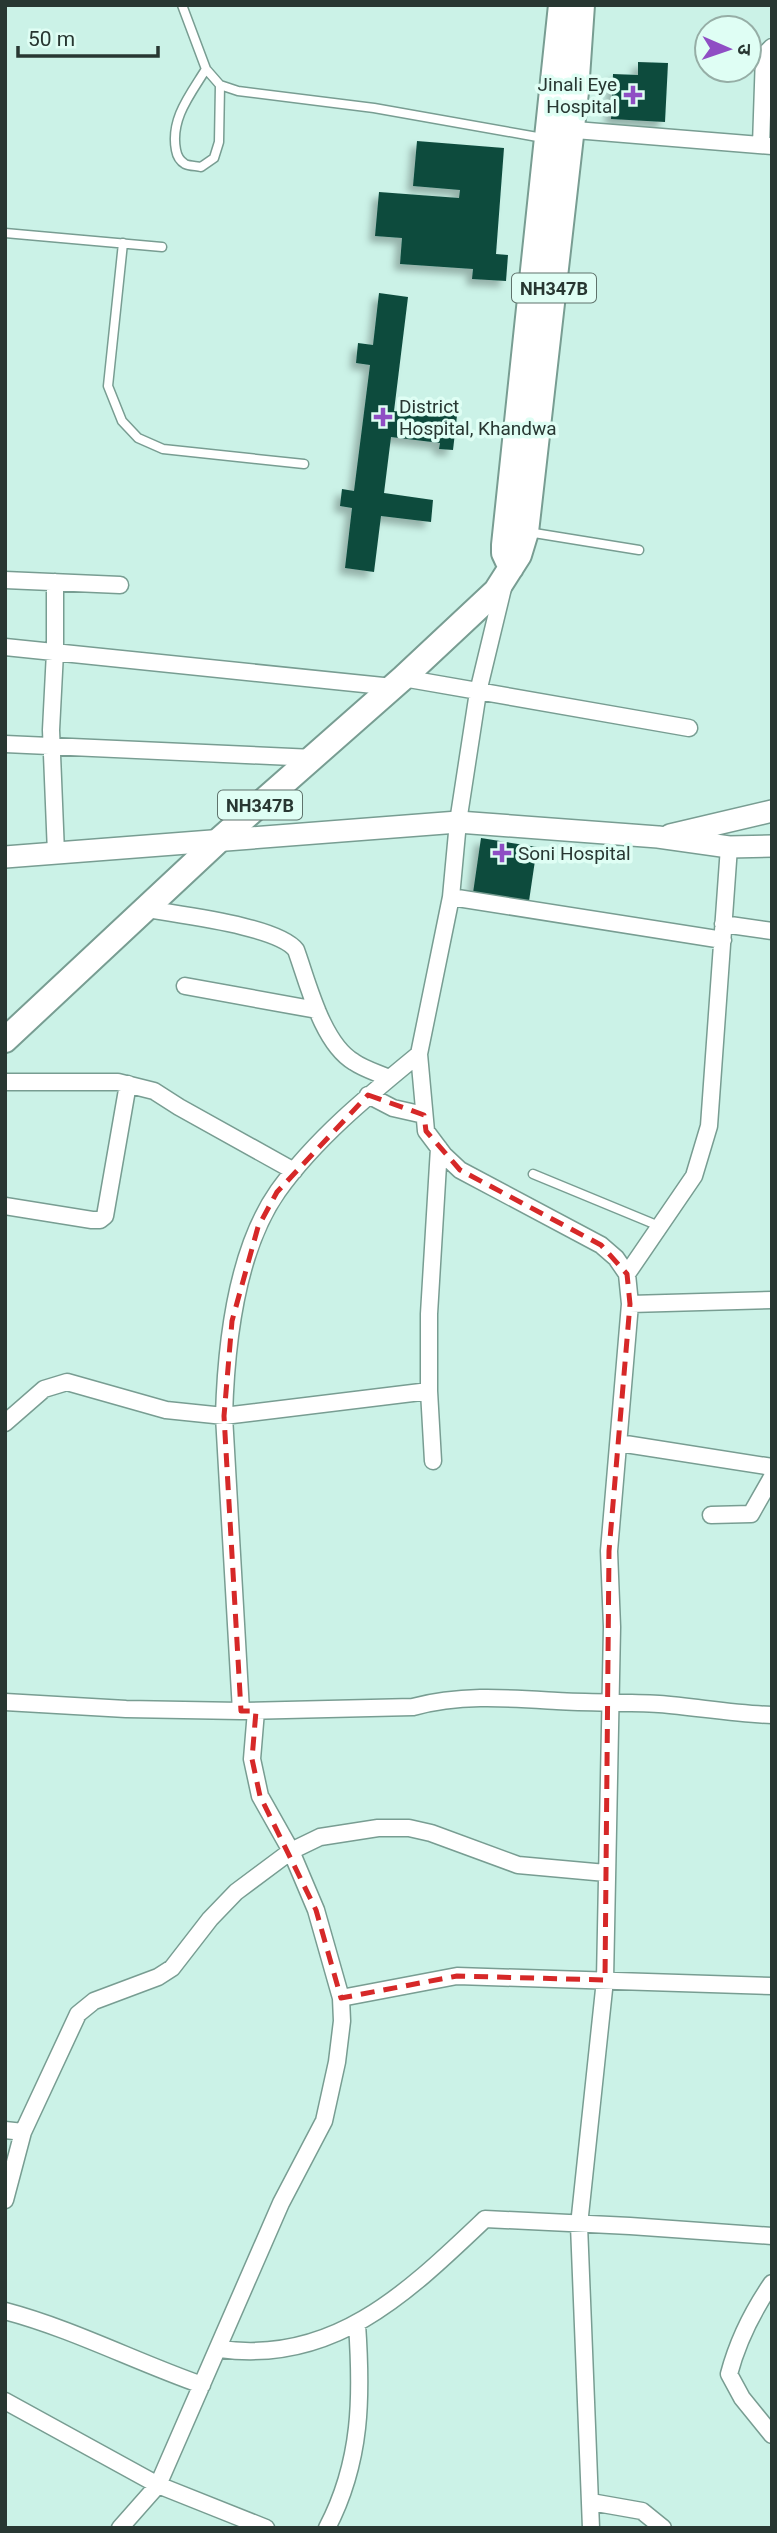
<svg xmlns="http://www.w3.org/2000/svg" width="777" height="2533" viewBox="0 0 777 2533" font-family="Roboto,'Noto Sans Devanagari',sans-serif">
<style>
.building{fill:#0d4b3e;filter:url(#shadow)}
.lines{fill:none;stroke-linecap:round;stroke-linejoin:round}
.service-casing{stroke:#789d92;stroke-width:11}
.minor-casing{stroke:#789d92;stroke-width:19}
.secondary-casing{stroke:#789d92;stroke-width:24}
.trunk-casing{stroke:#789d92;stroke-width:28}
.service{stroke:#fff;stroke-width:8}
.minor{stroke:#fff;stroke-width:16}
.secondary{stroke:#fff;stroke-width:21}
.trunk{stroke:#fff;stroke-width:24}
.marked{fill:none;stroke:#d62828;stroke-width:5;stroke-dasharray:14 9;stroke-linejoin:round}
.poi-dot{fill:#8f4ec4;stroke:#dffef4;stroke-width:2.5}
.labels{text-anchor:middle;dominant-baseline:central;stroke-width:7;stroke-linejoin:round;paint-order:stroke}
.shield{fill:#dffef4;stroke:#5f736c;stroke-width:2}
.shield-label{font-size:18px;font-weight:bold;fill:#283732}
.poi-label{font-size:19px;fill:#283732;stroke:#dffef4;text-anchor:start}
</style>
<defs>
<filter id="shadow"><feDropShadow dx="-6" dy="6" stdDeviation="3.5" flood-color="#0004"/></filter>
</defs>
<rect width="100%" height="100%" fill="#cbf2e7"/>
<path class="building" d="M638,62L668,63L665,122L611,119L613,74L638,75Z
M417,141L504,148L496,254L508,255L506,281L472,279L473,269L400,264L402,238L375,236L379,192L459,198L460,190L413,186Z
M379,293L408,297L394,411L440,417L442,405L458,407L453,450L439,449L440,443L391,437L384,493L433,500L431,522L381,516L374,572L345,568L352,508L340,506L342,489L354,491L370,365L356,363L358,343L373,345Z
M481,838L537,847L529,901L473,893Z"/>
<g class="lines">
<defs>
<path id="service" d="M182,5L206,69L220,85L238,91L374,108L543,138
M206,69C190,95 170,119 176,150C177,156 180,161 185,164C189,166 197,166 201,167L214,158L219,142L220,85
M5,233L162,247
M123,243L108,386L122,421L138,438L163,449L304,464
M528,532L639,550
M533,1174L659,1226"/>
<path id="minor" d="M563,129L772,146
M761,145L764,55L772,47
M5,580L120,585
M55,582V652L51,730L56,853
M504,584L478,692L458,822L451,897L419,1054L426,1131L444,1155L460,1170L601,1245L616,1258L627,1274L630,1304L609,1551L612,1627L605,1980L579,2225L591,2528
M5,647L393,687
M403,678L689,728
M5,744L314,758
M451,897L723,940
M147,909C179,915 278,926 296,950C308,983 322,1043 354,1062C364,1069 378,1073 389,1078
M723,924L772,931
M185,986L317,1010
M419,1054C369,1095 316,1138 278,1191C236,1251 226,1344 224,1416L241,1711L413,1707C461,1694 508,1698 557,1701C591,1703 626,1702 659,1704C697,1707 734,1714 772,1715
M5,1082H118L154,1091L179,1107L294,1171
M368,1095L393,1108L424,1115
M5,1206L92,1220H100L105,1216L128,1084
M627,1274L694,1176L709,1126L729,847
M630,1304L772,1300
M5,1423L44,1389L67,1382L166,1410L224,1416L429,1391
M619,1443L772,1467
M433,1461L429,1391V1314L439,1148
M711,1515L751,1514L772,1477
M5,1702L126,1709L241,1711
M341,1998L457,1976L772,1986
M5,2130L23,2132
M5,2200L23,2132L78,2014L94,2001L158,1977L172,1968L210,1919L236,1892L291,1851L320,1837L378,1828H409L431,1833L518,1865L606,1873
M772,2283C752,2312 738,2340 729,2374L742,2398L772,2435
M5,2311C73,2329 136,2362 202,2385
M220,2349C334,2365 408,2292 485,2219L630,2226L772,2236
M5,2401L158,2485L266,2528
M591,2502L642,2511L663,2528
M120,2528L158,2485L281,2203L324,2121L337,2062L342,2021L341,1998L316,1910L291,1851L260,1796L252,1759L256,1711
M327,2528C362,2461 362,2396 357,2324"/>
<path id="secondary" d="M670,835L772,811
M5,857L458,822L658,837L729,847L772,846"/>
<path id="trunk" d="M511,568L504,553V545L561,5
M5,1040L218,841L403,678L496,591L519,555L526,532L576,92L582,5"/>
</defs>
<use href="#service" class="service-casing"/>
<use href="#minor" class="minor-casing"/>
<use href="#secondary" class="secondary-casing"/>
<use href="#trunk" class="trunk-casing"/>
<use href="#service" class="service"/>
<use href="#minor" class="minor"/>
<use href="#secondary" class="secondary"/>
<use href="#trunk" class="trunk"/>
</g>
<path class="marked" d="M368,1095L424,1115L426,1131L460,1170L601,1245L627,1274L630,1304L609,1551L605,1980L457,1976L341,1998L316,1910L260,1796L252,1759L256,1711H241L224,1416L232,1321L258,1227L277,1192Z"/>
<g class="poi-dot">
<path d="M629.5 84.5h7v7h7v7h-7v7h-7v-7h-7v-7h7z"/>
<path d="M379.5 406.5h7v7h7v7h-7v7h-7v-7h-7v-7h7z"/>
<path d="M498.5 842.5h7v7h7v7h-7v7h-7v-7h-7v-7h7z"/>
</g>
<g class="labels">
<g class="shield">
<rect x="512" y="273.5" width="84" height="29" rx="5"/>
<rect x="218" y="790.5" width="84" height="29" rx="5"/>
</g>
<g class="shield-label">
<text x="554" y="288">NH347B</text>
<text x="260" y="805">NH347B</text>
</g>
<g class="poi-label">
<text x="617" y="84" text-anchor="end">Jinali Eye<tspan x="617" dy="22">Hospital</tspan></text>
<text x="399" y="406">District<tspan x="399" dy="22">Hospital, Khandwa</tspan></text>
<text x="518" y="853">Soni Hospital</text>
</g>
</g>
<rect width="777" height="2533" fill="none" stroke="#283732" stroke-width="14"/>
<g transform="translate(728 49) rotate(92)"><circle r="33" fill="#dffef4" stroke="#96aea6" stroke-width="2"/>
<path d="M0-5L12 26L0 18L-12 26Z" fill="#8f4ec4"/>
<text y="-10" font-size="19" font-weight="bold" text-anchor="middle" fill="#283732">उ</text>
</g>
<path d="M18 46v10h140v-10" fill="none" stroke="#283732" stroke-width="3.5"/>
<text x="28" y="46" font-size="21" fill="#283732" stroke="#dffef4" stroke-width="5" paint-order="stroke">50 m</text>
</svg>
